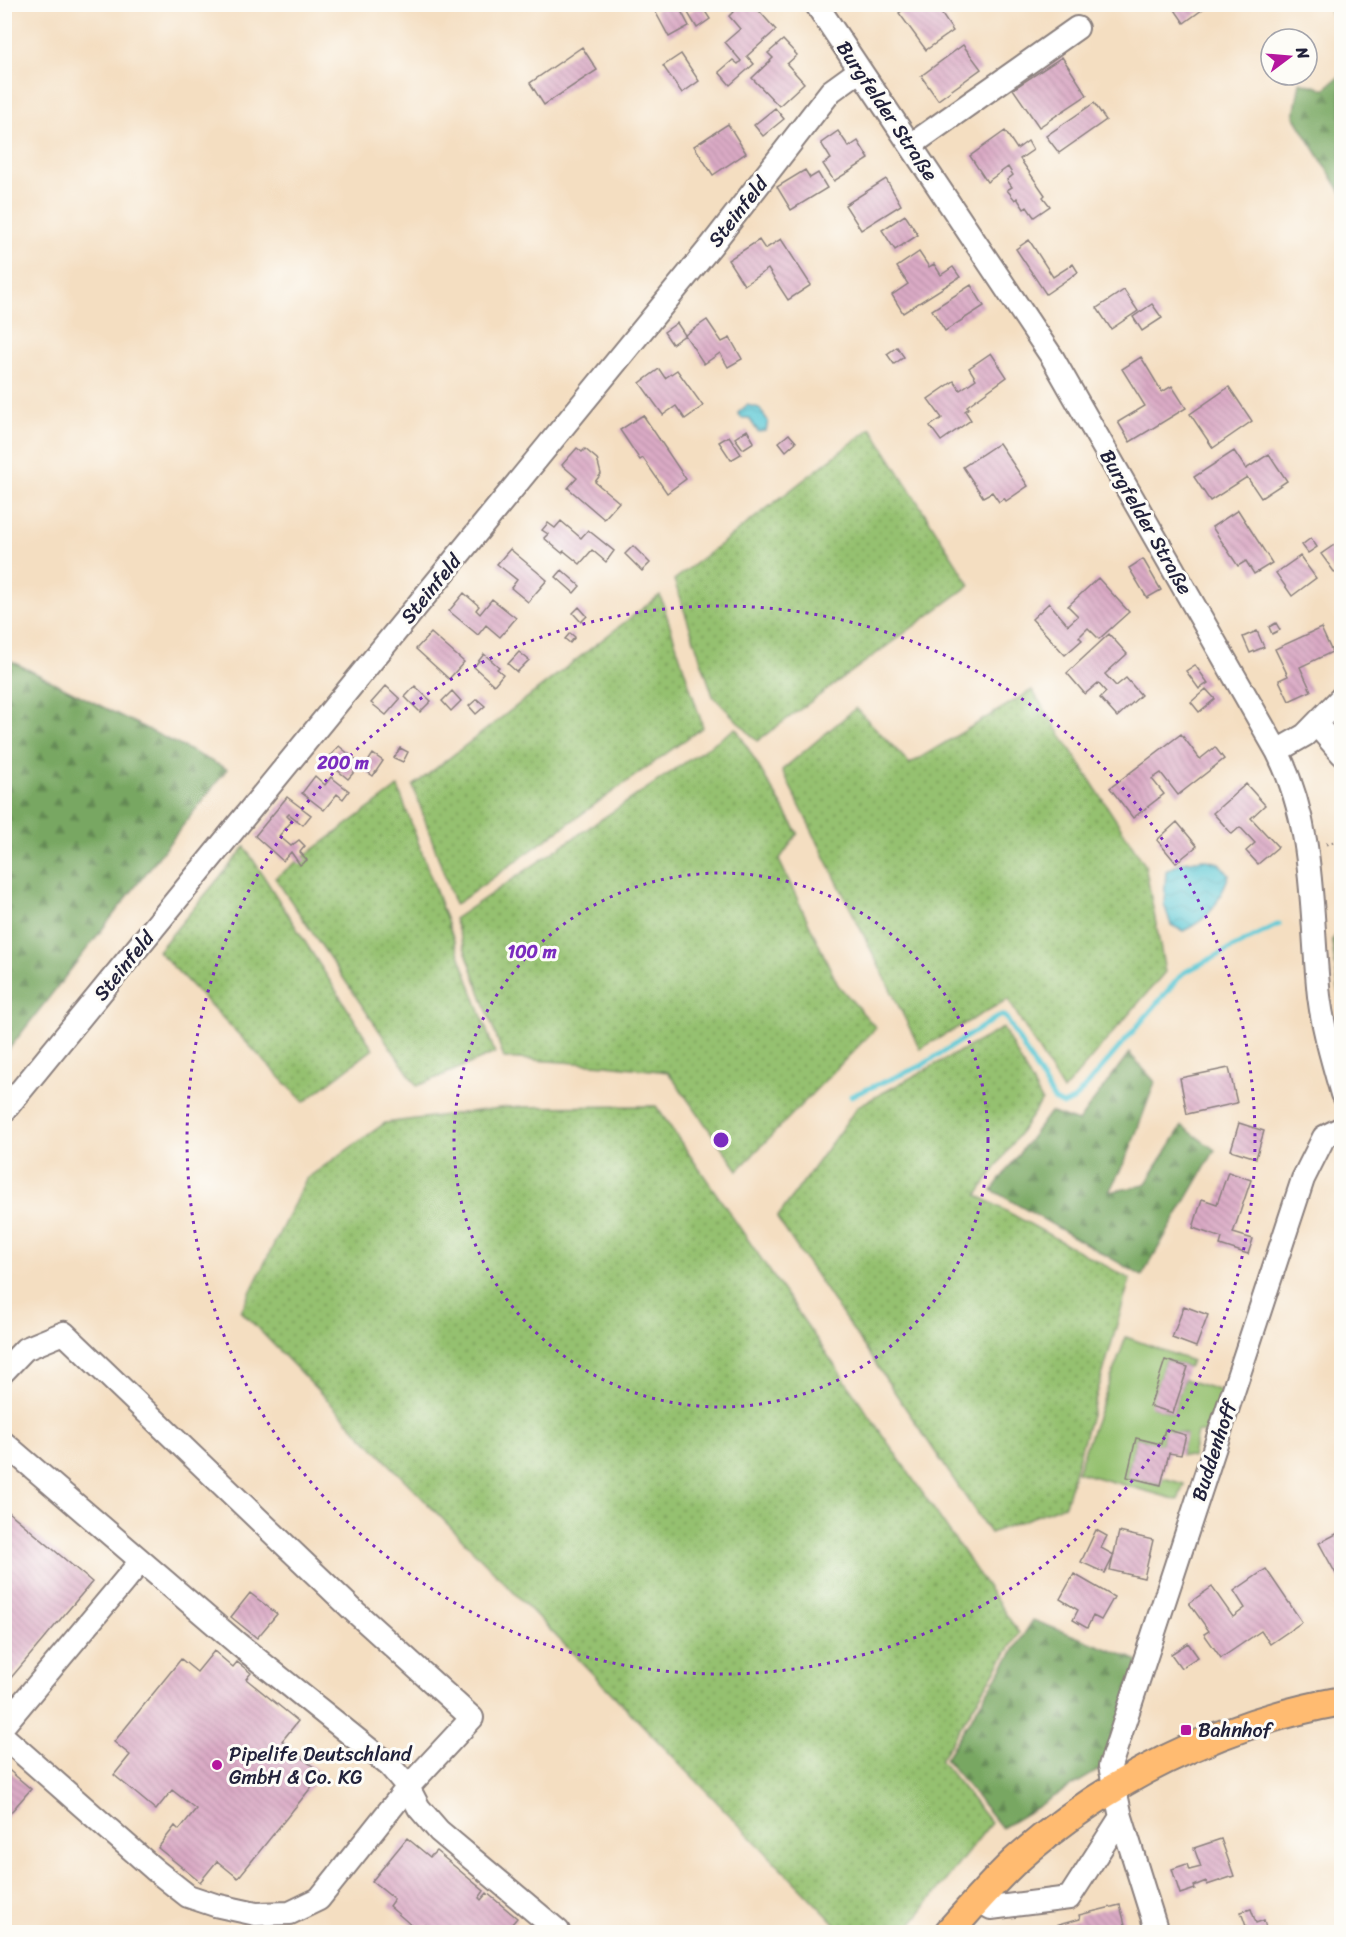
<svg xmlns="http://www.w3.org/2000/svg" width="1346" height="1937" viewBox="0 0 1346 1937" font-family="Sriracha,sans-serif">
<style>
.grass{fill:url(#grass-dots);stroke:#5c7255;stroke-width:1.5}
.forest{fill:url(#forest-firs);stroke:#4d644e;stroke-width:1.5}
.garden{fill:#95c16f;stroke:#5c7255;stroke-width:1.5}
.water{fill:url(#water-waves);stroke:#407688;stroke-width:1.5}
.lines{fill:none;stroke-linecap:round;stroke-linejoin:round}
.stream{stroke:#5dc9d6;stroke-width:5}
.building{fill:url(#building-back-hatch)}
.minor-casing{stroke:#8b807e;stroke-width:26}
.major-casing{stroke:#8b807e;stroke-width:32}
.path{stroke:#8b807e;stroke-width:3;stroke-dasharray:1.5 4.5;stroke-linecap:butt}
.minor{stroke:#fff;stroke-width:22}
.major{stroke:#ffbb71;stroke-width:28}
.ring{fill:none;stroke:#7b2cbf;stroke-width:3;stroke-dasharray:3 6}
.poi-dot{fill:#b5179e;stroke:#fdfcf7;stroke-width:2}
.labels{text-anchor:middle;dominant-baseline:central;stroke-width:6;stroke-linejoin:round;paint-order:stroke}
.street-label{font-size:20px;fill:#22223b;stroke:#fdfcf7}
.poi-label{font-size:20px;fill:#22223b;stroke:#fdfcf7;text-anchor:start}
.centre{fill:#7b2cbf;stroke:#fdfcf7;stroke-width:3}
.ring-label{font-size:18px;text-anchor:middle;font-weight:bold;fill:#7b2cbf;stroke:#fdfcf7;stroke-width:6;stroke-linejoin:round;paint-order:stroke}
</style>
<defs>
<pattern id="grass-dots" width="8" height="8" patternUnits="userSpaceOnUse" patternTransform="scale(1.5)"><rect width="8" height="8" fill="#95c16f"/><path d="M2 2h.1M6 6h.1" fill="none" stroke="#799c5c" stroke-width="1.8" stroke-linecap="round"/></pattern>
<pattern id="forest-firs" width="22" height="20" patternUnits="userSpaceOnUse" patternTransform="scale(1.5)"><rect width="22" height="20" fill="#78a762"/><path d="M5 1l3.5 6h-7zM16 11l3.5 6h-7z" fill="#628852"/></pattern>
<pattern id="water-waves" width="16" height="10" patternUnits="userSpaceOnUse" patternTransform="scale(1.5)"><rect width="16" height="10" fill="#5dc9d6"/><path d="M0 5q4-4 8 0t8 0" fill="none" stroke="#51acb9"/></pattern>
<pattern id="building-back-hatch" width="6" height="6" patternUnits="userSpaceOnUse" patternTransform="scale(1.5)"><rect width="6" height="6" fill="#daaac5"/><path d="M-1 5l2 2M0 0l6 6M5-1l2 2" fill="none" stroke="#bb92aa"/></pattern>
</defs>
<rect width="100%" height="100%" fill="#fdfcf7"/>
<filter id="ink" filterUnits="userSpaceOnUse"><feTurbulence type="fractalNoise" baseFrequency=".0167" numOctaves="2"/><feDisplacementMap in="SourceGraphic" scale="12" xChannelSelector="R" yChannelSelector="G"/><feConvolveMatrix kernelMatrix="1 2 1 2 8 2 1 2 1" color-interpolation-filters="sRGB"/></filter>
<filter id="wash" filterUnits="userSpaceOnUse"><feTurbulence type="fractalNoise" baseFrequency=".008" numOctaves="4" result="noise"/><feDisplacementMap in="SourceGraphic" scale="24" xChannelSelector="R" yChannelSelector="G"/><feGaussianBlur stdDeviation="1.35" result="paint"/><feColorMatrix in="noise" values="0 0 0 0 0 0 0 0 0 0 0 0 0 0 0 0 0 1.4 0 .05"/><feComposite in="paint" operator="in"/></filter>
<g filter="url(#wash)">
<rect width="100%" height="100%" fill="#f4dec1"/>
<path class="grass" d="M871,428L970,585L757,741L713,696L674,580Z
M660,595L703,727L455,905L413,786Z
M1032,690L1145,865L1165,972L1063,1091L1008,999L920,1049L782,770L856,708L910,764Z
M736,728L798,833L779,860L838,985L876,1028L738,1170L668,1072L606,1065L504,1058L454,919Z
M398,787L495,1053L417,1086L275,878Z
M245,847L373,1049L304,1102L158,951Z
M1003,1028L1042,1101L977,1195L1130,1279L1065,1505L990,1533L777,1218L858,1106Z
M656,1106L1019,1633L940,1760L991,1823L905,1932H843L241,1311L306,1179L385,1123L508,1107Z"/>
<path class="forest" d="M1327,5H1341V33Z
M1341,75V192L1294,116L1300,82L1324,89Z
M5,658L227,769L5,1054Z
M1341,927V1008L1332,941Z
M1129,1053L1155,1082L1128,1155L1109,1192L1145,1185L1182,1126L1215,1150L1142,1276L992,1190L1050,1112L1078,1122Z
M1033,1620L1139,1661L1104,1767L1002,1828L945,1759Z"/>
<path class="garden" d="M1126,1337L1192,1361L1188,1367L1165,1360L1151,1406L1173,1413L1184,1379L1224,1392L1212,1433L1197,1432L1192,1457L1181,1455L1185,1434L1165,1430L1161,1444L1136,1438L1127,1477L1160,1485L1163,1478L1184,1484L1178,1500L1077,1472Z"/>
<path class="water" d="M747,405L759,408L768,421L766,431L758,432L749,418H741L738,413Z
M1203,859L1219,863L1229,875C1218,903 1212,918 1183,931L1171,925L1164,904L1166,871L1183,862Z"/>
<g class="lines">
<path class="stream" d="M851,1096L921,1066L999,1016H1005L1055,1101L1063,1105L1075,1099L1183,973L1279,924"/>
</g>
<g id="blocks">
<path class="building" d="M666,4H684L679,7L689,26L669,37L655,11Z
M741,4H753L776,30L747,56L754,64L730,85L719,72L733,60L738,64L741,61L725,42L740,29L729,16Z
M911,4H935L953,31L926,50L899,13Z
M1171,4H1210L1184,23Z
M701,5L710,19L697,28L688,13Z
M783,40L797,55L787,64L804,83L779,106L752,78L773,58L768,53Z
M963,45L981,69L938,100L921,76Z
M582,47L597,70L544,105L530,83Z
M681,54L699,81L682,93L663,66Z
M1062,57L1087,95L1039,127L1013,89Z
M1094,103L1106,120L1059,153L1046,136Z
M775,108L784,119L763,136L754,125Z
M728,124L746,153L713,175L694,146Z
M838,131L849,147L858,141L869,159L834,181L823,164L831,159L821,143Z
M1005,131L1017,149L1028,141L1033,150L1020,159L1045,195L1043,197L1050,206L1034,217L1027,207L1024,209L1017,198L1015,200L1007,190L1012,187L1007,180L1013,175L1008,167L987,182L970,156Z
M805,170L810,178L818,173L827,188L791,210L777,187Z
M886,179L901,205L861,230L845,205Z
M905,215L918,235L895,250L882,230Z
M781,239L811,285L788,300L768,269L744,285L728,260L759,240L765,249Z
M1029,240L1053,277L1073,264L1078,272L1046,294L1016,249Z
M919,252L929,267L934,264L941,275L953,267L960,277L903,313L892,295L908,284L897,267Z
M971,285L984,306L945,331L932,310Z
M1124,290L1138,311L1111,329L1097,308Z
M1152,304L1162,318L1142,331L1133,317Z
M707,320L722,342L730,338L742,359L728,367L720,353L704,364L685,335Z
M677,323L685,335L672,344L664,332Z
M897,347L904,357L894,364L887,354Z
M991,353L1007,377L967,406L969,408L965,411L971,420L941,441L930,426L942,418L928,399L954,381L960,390L976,379L969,368Z
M1141,357L1162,392L1172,386L1186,408L1130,442L1118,422L1145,406L1122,369Z
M659,369L665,378L677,370L703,406L685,419L676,406L663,415L640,383Z
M1229,387L1252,421L1213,448L1190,414Z
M643,415L686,479L667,493L643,458L640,460L620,430Z
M747,430L754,442L743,449L735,438Z
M789,434L796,442L786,451L779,442Z
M729,436L741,454L731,460L719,442Z
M999,443L1028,486L1006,501L1004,498L999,502L992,492L983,497L963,467Z
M577,448L582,452L585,449L597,459L601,474L595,482L619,502L604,519L568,488L577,478L562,465Z
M1234,451L1246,469L1269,454L1287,481L1261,498L1247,477L1210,501L1194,477Z
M1238,510L1272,563L1254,574L1246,561L1238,566L1212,527Z
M561,521L581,538L588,530L614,551L606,562L592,550L580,564L564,551L562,553L544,538L548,534L542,530L548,523L555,528Z
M1311,538L1317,547L1308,553L1302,545Z
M1337,543L1342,550V569L1335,573L1321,554Z
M633,546L650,563L642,571L625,554Z
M510,549L547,580L528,602L511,588L517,580L497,564Z
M1300,556L1316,578L1292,596L1276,573Z
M1143,559L1161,590L1147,598L1129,568Z
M562,570L580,586L574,593L556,577Z
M1098,578L1129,612L1099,639L1088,628L1079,637L1082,640L1065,655L1032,619L1049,603L1068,625L1078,616L1068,606Z
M464,593L479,606L476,610L480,614L492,599L516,618L500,637L486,625L478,635L449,611Z
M579,607L587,616L581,622L573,613Z
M1276,623L1280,630L1272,634L1269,627Z
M1321,628L1332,652L1300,667L1311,691L1289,701L1279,680L1288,676L1275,649Z
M1257,631L1264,647L1250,653L1243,637Z
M431,633L464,662L449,679L416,649Z
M570,633L575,637L570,643L565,639Z
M1109,634L1127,654L1105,674L1116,686L1126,678L1141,695L1117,717L1100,698L1106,692L1098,683L1085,694L1067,673Z
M519,652L529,660L517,672L508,664Z
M484,654L499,667L497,669L503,674L494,685L474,667Z
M1195,665L1208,683L1199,689L1186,671Z
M386,686L400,699L386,715L371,703Z
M415,686L431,701L420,712L405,697Z
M1206,689L1215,699L1199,712L1191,702Z
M452,691L461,701L451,711L442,701Z
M477,699L485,706L476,714L469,706Z
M1181,734L1200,759L1215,747L1224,759L1178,795L1161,773L1152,779L1164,794L1133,818L1110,788Z
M339,746L361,764L348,779L326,761Z
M400,748L408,752L403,762L394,758Z
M373,754L383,761L373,776L363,769Z
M315,776L325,785L331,777L349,791L343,799L337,794L324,810L302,793Z
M1246,784L1265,805L1251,818L1278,847L1258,864L1246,851L1255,843L1240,827L1232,834L1213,813Z
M287,797L311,815L303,825L289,814L287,816L292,821L279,836L291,846L299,840L305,846L300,852L307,860L300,865L291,852L283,861L255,836Z
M1177,822L1197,846L1176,863L1157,840Z
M1229,1068L1237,1103L1187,1114L1180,1078Z
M1239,1123L1264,1131L1256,1158L1231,1150Z
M1228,1172L1251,1180L1233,1233L1253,1239L1248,1254L1220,1245L1222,1238L1193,1228L1202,1199L1217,1204Z
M1184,1306L1208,1315L1196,1347L1172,1338Z
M1165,1360L1188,1367L1173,1413L1150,1406Z
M1165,1429L1186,1435L1181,1455L1169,1453L1161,1485L1127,1477L1136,1438L1161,1444Z
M4,1508L92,1582L4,1686Z
M1096,1530L1107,1536L1101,1548L1114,1555L1105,1573L1081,1562Z
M1342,1531V1585L1319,1543Z
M1119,1532L1153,1540L1144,1578L1110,1570Z
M1266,1569L1302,1622L1270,1644L1261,1631L1221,1658L1204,1634L1209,1631L1189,1603L1212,1587L1233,1617L1245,1608L1234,1591Z
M1074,1574L1114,1597L1101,1620L1093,1616L1087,1628L1073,1620L1078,1610L1060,1599Z
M250,1593L277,1614L257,1638L231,1617Z
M1188,1643L1198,1657L1181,1668L1171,1654Z
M214,1651L233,1667L237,1662L251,1673L246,1679L298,1721L282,1741L322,1774L238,1878L217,1861L200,1882L158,1848L175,1826L179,1830L196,1809L172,1790L156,1810L114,1775L130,1755L114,1742L181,1659L197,1672Z
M4,1766L31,1789L4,1820Z
M407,1838L430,1857L436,1851L484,1891L479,1898L481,1900L487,1893L517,1918L505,1932H435L425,1925L419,1932L389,1906L394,1899L372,1881Z
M1221,1839L1234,1876L1207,1885L1206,1881L1194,1886L1195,1889L1180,1894L1172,1869L1187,1864L1189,1870L1201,1867L1194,1848Z
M1120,1905L1127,1932H1052L1051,1927L1080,1919L1079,1915Z
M1251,1909L1256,1923L1264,1920L1267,1932H1248L1241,1912Z"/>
</g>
</g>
<g filter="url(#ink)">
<use href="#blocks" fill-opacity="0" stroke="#8b807e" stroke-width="1.5"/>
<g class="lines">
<defs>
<path id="minor" d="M816,4L1052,357L1277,751C1316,830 1310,910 1319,996C1323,1029 1333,1062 1342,1094
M911,145L1077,28
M1316,724L1342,754
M1277,751L1305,735L1342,697
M4,1111L711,246L831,91L860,70
M4,1371L25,1349L64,1333L353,1610L472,1718L408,1787L319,1899L290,1913L256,1914L215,1905L188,1896L155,1870L4,1737
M4,1443L238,1644L390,1766L408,1787L419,1808L439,1831L558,1931
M4,1725L141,1561
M1121,1817L1157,1932
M978,1900L991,1908L1069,1898L1121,1817L1110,1766L1303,1179L1324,1137L1342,1128"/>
<path id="major" d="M949,1932C970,1908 991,1884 1014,1862C1106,1780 1220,1723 1342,1701"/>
</defs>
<use href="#minor" class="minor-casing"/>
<use href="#major" class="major-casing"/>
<path class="path" d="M1326,844L1342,840
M4,1930L23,1932"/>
<use href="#minor" class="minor"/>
<use href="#major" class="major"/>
</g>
</g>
<g class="ring">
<circle cx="721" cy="1140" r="267"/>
<circle cx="721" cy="1140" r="534"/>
</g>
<g class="poi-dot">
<rect x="1180" y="1724" width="12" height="12" rx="3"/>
<circle cx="217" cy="1765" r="6"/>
</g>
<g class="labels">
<g class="street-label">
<text transform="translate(887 111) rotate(56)">Burgfelder Straße</text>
<text transform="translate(738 212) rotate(-52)">Steinfeld</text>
<text transform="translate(1146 522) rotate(60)">Burgfelder Straße</text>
<text transform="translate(431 589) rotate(-51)">Steinfeld</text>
<text transform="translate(124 966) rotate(-51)">Steinfeld</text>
<text transform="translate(1214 1451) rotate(-72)">Buddenhoff</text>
</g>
<g class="poi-label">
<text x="1198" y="1730">Bahnhof</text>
<text x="229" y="1754">Pipelife Deutschland<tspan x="229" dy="23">GmbH &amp; Co. KG</tspan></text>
</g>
</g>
<circle cx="721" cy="1140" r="9" class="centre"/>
<g class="ring-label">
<text x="343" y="769">200 m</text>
<text x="532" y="958">100 m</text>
</g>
<rect width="1346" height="1937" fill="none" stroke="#fdfcf7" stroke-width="24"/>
<g transform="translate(1289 57) rotate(74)"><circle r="28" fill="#fdfcf7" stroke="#a5a5ac" stroke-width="1.5"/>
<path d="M0-4.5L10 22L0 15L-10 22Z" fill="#b5179e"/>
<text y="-9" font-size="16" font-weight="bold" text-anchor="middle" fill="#22223b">N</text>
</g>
</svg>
